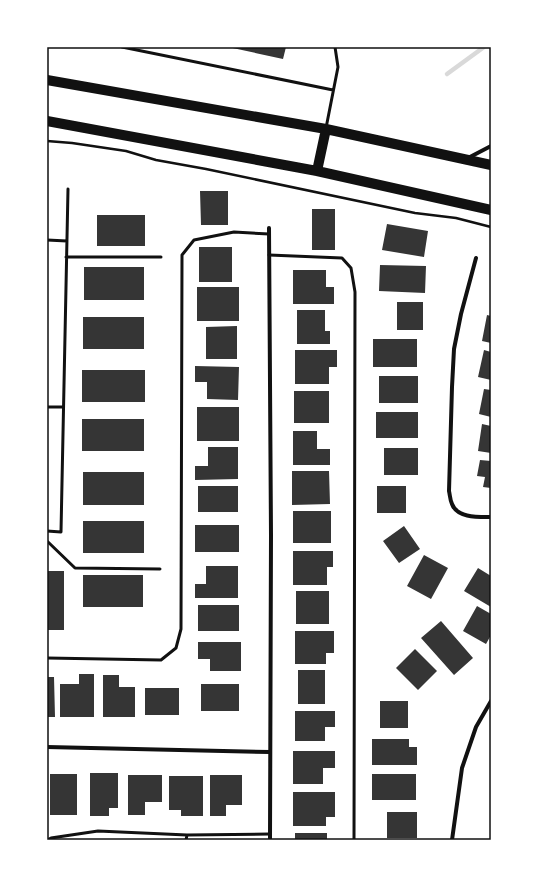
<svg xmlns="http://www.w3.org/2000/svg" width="538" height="887" viewBox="0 0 538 887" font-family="'PT Sans',sans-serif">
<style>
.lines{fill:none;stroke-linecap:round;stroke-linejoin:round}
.stream{stroke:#d9d9d9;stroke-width:4.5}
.building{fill:#353535}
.path{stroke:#111;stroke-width:2.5}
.service{stroke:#111;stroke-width:3}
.minor{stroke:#111;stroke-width:4}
.primary{stroke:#111;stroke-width:10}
.neatline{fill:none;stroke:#111;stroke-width:1.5}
</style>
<rect width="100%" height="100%" fill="#fff"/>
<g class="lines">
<path class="stream" d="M447,74L484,47"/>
</g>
<path class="building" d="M228,47H286L283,59Z
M200,191H228V225H201Z
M312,209H335V250H312Z
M97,215H145V246H97Z
M387,224L428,231L424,257L382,250Z
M199,247H232V282H199Z
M380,265L426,266L425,293L379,291Z
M84,267H144V300H84Z
M293,270H326V287H334V304H293Z
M197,287H239V321H197Z
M397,302H423V330H397Z
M297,310H325V331H330V344H297Z
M487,315L491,316V343L482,341Z
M83,317H144V349H83Z
M237,326V359H206V327Z
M373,339H417V367H373Z
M295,350H337V367H329V384H295Z
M484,350L491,352V380L478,377Z
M195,366L239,367L238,400L207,399V382H195Z
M82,370H145V402H82Z
M379,376H418V403H379Z
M484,389L491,390V417L479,414Z
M294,391H329V423H294Z
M197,407H239V441H197Z
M376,412H418V438H376Z
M82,419H144V451H82Z
M482,424L491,426V453L478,451Z
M293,431H317V449H330V465H293Z
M208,447H238V479L195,480V466H208Z
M384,448H418V475H384Z
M480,460L491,461V488L483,487L485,477L477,476Z
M292,471H329L330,504L292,505Z
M83,472H144V505H83Z
M198,486H238V512H198Z
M377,486H406V513H377Z
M293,511H331V543H293Z
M83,521H144V553H83Z
M195,525H239V552H195Z
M404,526L420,549L399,563L383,541Z
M293,551H333V567H327V585H293Z
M424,555L448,568L431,599L407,586Z
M206,566H238V598H195V584H206Z
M478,568L491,576V607L464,591Z
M47,571H64V630H47Z
M83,575H143V607H83Z
M296,591H329V624H296Z
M198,605H239V631H198Z
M477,606L491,614V635L486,644L463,631Z
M441,621L473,658L454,675L421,638Z
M295,631H334V653H326V664H295Z
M198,642H241V671H210V659H198Z
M415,649L437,671L418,690L396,668Z
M298,670H325V704H298Z
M79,674H94V717H60V684H79Z
M103,675H119V687H135V717H103Z
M47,677H54L55,717H47Z
M201,684H239V711H201Z
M145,688H179V715H145Z
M380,701H408V728H380Z
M295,711H335V727H325V741H295Z
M372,739H409V747H417V765H372Z
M293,751H335V768H323V784H293Z
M90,773H118V808H109V816H90Z
M50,774H77V815H50Z
M372,774H416V800H372Z
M128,775H162V802H145V815H128Z
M210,775H242V805H226V816H210Z
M169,776H203V816H181V810H169Z
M293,792H335V817H326V826H293Z
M387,812H417V838H387Z
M295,833H327V840H295Z"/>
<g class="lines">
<path class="path" d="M47,141L72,143L126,151L156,160L206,169L415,213L456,218L491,227"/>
<path class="service" d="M122,47L333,90
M326,128L338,67L335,47
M47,240L67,241
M269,255L342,258L351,268L355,292L354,840
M66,257H161
M47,407H63
M47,531L61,532L68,189
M47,541L75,568L160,569
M47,658L161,660L176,648L181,629L182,255L194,240L234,232L269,234
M47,840L51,838L98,831L187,835
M186,840L187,835L270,834"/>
<path class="minor" d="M468,158L491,146
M269,228L271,535L270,840
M476,258L461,314L454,349L452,387L449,491C450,495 450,500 452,504C457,518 478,517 491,517
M47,747L270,752
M452,840L462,768L476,727L491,701"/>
<path class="primary" d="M47,80L326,129L491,165
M47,121L317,171L491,210
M317,171L326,129"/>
</g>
<rect width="538" height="887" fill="none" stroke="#ffffff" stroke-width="96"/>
<rect x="48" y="48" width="442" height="791" class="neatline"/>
</svg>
